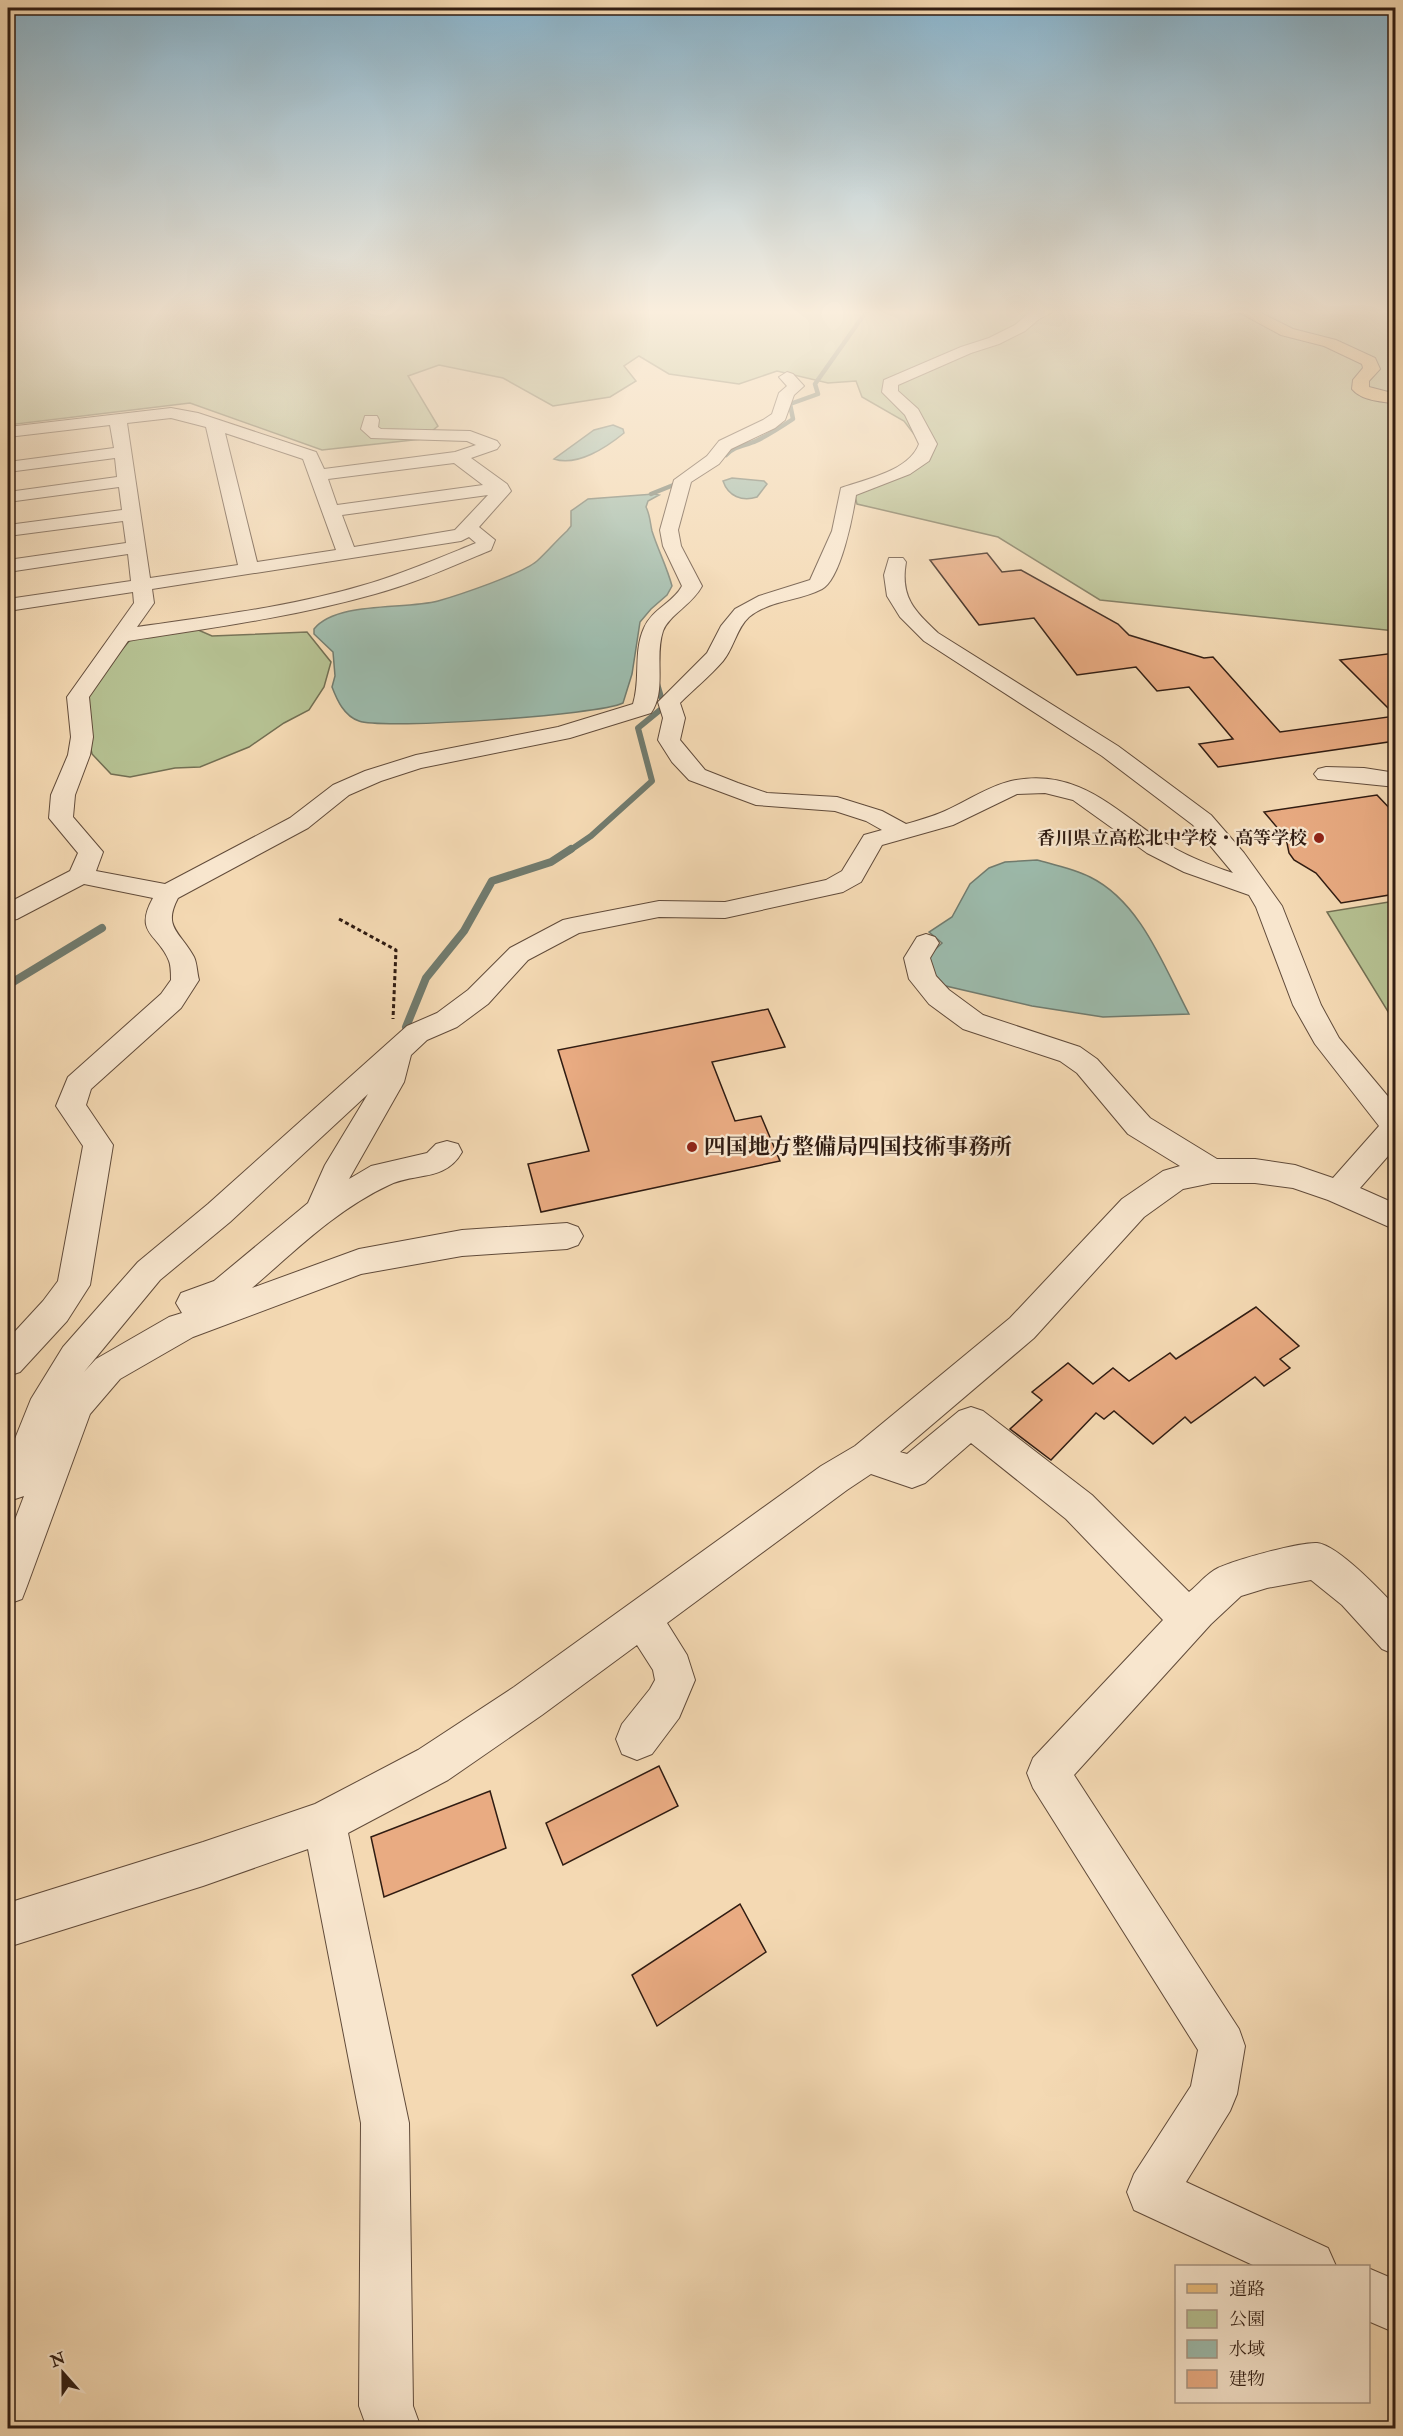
<svg xmlns="http://www.w3.org/2000/svg" width="1403" height="2436" viewBox="0 0 1403 2436" font-family="'IM FELL Double Pica','Noto Serif JP',serif">
<style>
.green{fill:#b5c091;stroke:#726e52;stroke-width:1.5}
.water{fill:#9cbaab;stroke:#717b6e;stroke-width:1.5}
.lines{fill:none;stroke-linecap:round;stroke-linejoin:round}
.stream-far2{stroke:#717b6e;stroke-width:4.5}
.stream-far1{stroke:#717b6e;stroke-width:6}
.stream{stroke:#717b6e;stroke-width:8}
.building{fill:#e9ab82;stroke:#301c12;stroke-width:1.5}
.minor-casing{stroke:#614b3a;stroke-width:2}
.major-casing{stroke:#301c12;stroke-width:2}
.path{stroke:#301c12;stroke-width:3;stroke-dasharray:4 3;stroke-linecap:butt}
.minor{fill:#f8e6ce;fill-rule:evenodd}
.major{fill:#eabc7a;fill-rule:evenodd}
.poi-dot{fill:#8f2418;stroke:#f8e6ce;stroke-width:2}
.labels{text-anchor:middle;dominant-baseline:central;stroke-width:4.5;stroke-linejoin:round;paint-order:stroke}
.far-poi-label{font-size:18px;font-weight:bold;fill:#301c12;stroke:#f8e6ce;text-anchor:end}
.poi-label{font-size:22px;font-weight:bold;fill:#301c12;stroke:#f8e6ce;text-anchor:start}
</style>
<rect width="100%" height="100%" fill="#f4d9b3"/>
<filter id="stains"><feTurbulence type="fractalNoise" baseFrequency=".00333" numOctaves="4"/><feColorMatrix values="0 0 0 0 .2 0 0 0 0 .09 0 0 0 0 .02 0 0 0 .5 -.17"/></filter>
<radialGradient id="worn" r=".72"><stop offset=".6" stop-color="#630" stop-opacity="0"/><stop offset="1" stop-color="#630" stop-opacity=".3"/></radialGradient>
<path class="green" d="M8,309H1395V631L1100,600L998,537L857,504L854,492L930,455L904,421L862,397L856,381L828,383L777,371L739,384L669,374L639,356L624,366L636,381L610,397L553,406L503,378L439,365L408,376L438,426L422,439L322,450L190,403L8,425Z
M196,629L212,636L307,632L331,662L324,687L309,710L284,723L249,747L200,767L175,768L130,777L111,774L92,754L88,736V696L105,669L131,639Z
M1395,901H1396L1395,1023L1327,912Z"/>
<path class="water" d="M613,425L623,429L624,433C607,447 577,467 554,459L594,430Z
M732,478L764,481L767,484L757,497C742,502 728,496 723,481Z
M654,494L659,495L648,501L646,507C650,515 650,522 652,531C658,550 667,567 672,586L667,595L651,609L640,622L632,674L623,703C600,715 384,730 359,721C344,716 337,700 332,687L335,676L333,652L314,634V629C337,601 404,610 438,601C459,595 522,574 537,561C547,552 556,541 567,531L571,526V511L588,499Z
M1037,860C1055,865 1074,869 1090,877C1141,902 1164,967 1189,1014L1103,1017L1032,1006L933,983L924,960L942,943L929,932L952,917L970,884L989,868L1005,862Z"/>
<g class="lines">
<path class="stream-far2" d="M726,455C734,446 745,446 756,441C769,435 781,427 793,419L790,404L818,394L815,384L868,309
M651,494L676,484"/>
<path class="stream-far1" d="M656,680L661,697
M569,851L591,836L652,781L638,728L660,710"/>
<path class="stream" d="M8,985L102,928
M406,1027L426,978L464,931L492,881L551,862L571,849"/>
</g>
<path class="building" d="M987,553L1002,572L1021,570L1118,624L1129,635L1204,658L1213,657L1280,732L1395,716V741L1218,767L1199,744L1233,739L1189,687L1157,691L1136,667L1077,675L1034,618L979,625L930,560Z
M1395,653V715L1340,660Z
M1377,795L1395,814V894L1341,903L1316,873L1294,860L1289,853L1286,838L1264,812Z
M768,1009L785,1047L712,1062L735,1121L761,1116L780,1161L541,1212L528,1164L589,1151L558,1050Z
M1256,1307L1299,1346L1280,1359L1290,1368L1264,1386L1255,1377L1191,1423L1185,1417L1153,1444L1114,1411L1104,1419L1096,1413L1051,1460L1010,1429L1042,1400L1032,1392L1068,1363L1093,1384L1113,1368L1129,1381L1170,1353L1176,1359Z
M659,1766L678,1806L563,1865L546,1823Z
M490,1791L506,1848L384,1897L371,1837Z
M740,1904L766,1952L657,2026L632,1975Z"/>
<g class="lines">
<defs>
<path id="minor" d="M1037,309H1058L1039,319L1025,331L999,344L971,353L898,385V391L918,409L937,444L929,461L910,474L856,495C853,515 841,579 822,589C799,601 770,600 749,617C736,629 734,648 723,661C710,676 694,689 680,703L685,718L680,740L705,770L738,783L767,793L837,797L882,811L906,824C919,820 932,817 945,811C967,801 987,787 1011,781C1077,767 1113,809 1162,841C1184,855 1209,865 1233,873L1193,825L1102,756L924,641L900,617L887,596L884,575L889,558H903L906,562C900,597 914,610 938,633L1118,746L1211,815L1244,853L1282,906L1321,1005L1339,1038L1396,1106V1147L1360,1188L1396,1204V1230L1328,1200L1293,1188L1255,1183H1212L1183,1189L1144,1217L1034,1338L900,1452L907,1454L959,1411L971,1407L983,1411L1092,1495L1189,1592C1198,1585 1207,1573 1218,1568C1235,1560 1299,1542 1317,1543C1338,1545 1381,1591 1396,1607V1655L1382,1649L1342,1605L1311,1580L1267,1588L1241,1596L1211,1624L1074,1775L1239,2029L1245,2046L1237,2094L1230,2111L1186,2182L1328,2248L1336,2266H1255L1134,2210L1127,2192L1134,2174L1191,2086L1198,2050L1033,1788L1027,1773L1033,1758L1163,1620L1066,1519L971,1443L925,1483L912,1488L871,1474L847,1490L667,1623L687,1655L695,1680L679,1718L652,1754L637,1760L622,1754L616,1739L622,1724L650,1689L655,1680L653,1670L637,1645L542,1715L448,1780L348,1833L409,2123L413,2406L421,2428H367L359,2406L361,2123L308,1849L203,1886L8,1947V1903L203,1842L315,1804L418,1750L514,1687L821,1466L855,1446L1010,1318L1122,1199L1163,1171L1180,1166L1128,1134L1077,1073L1060,1061L963,1029L929,1004L909,979L904,958L917,937L926,934L935,937L939,943L930,958L936,976L949,990L983,1015L1080,1047L1097,1059L1150,1118L1217,1159H1255L1295,1165L1333,1178L1379,1126L1315,1044L1293,1005L1256,907L1249,895L1184,872L1147,853L1073,800L1045,793L1017,794L953,825L882,845L861,882L843,892L725,918L659,917L579,933L528,960L488,1004L457,1027L427,1040L411,1055L404,1082L349,1179L371,1166L427,1153L436,1144L447,1141L458,1144L462,1152C445,1182 416,1172 389,1185C337,1209 295,1251 252,1288L359,1249L462,1230L567,1223L578,1227L583,1236L578,1245L567,1249L462,1256L361,1274L193,1337L120,1379L90,1414L27,1586L22,1599L8,1604V1538L24,1496L15,1499L8,1497V1456L31,1399L63,1347L138,1262L208,1204L407,1026L437,1013L468,990L510,948L563,920L572,918L659,901L725,902L826,880L842,871L864,835L882,830L866,821L835,811L756,805L689,780L672,762L658,740L663,718L658,702L707,653L721,626L735,609L759,596L810,580L832,531L841,488C866,479 909,471 919,444L905,415L882,392L884,380L961,347L989,338L1015,325L1029,313ZM368,1094L325,1165L308,1203L214,1281L181,1293L176,1303L182,1313L169,1317L96,1359L84,1372L160,1280L230,1222Z
M787,372L793,374L804,386L794,395L785,420L775,428L731,449L719,464L691,482L678,530L681,546L702,586C692,605 669,615 663,631C654,657 667,690 651,713L570,738L421,768L381,781L349,795L308,828L178,898C162,928 181,932 194,957C197,963 197,973 199,980L181,1008L91,1089L86,1105L113,1145L90,1285L67,1321L20,1372L8,1376V1339L43,1301L58,1281L83,1146L56,1106L68,1077L161,994L171,980C171,974 171,966 169,961C159,934 133,934 153,898L84,884L17,919L8,921V903L70,871L78,853L49,818L51,795L68,755L71,737L67,697L134,603L133,592L8,611V599L131,581L128,554L8,572V560L126,543L123,521L8,536V525L122,510L119,487L8,502V492L117,477L115,458L8,472V462L114,448L110,425L8,437V427L171,408L198,413L316,452L324,469L455,452L476,445L467,441L371,438L361,429L365,416H377L379,420L378,427L381,429L470,431L497,441L500,445L497,449L471,458L507,484L511,491L479,527L495,540L491,550C453,566 415,583 375,594C294,617 211,628 128,641L89,697L93,737L90,755L75,795L73,817L103,852L96,871L165,884L290,818L333,785L365,771L416,755L558,727L633,704C641,679 633,652 644,628C652,609 673,603 682,586L663,546L660,530L674,480L707,456L719,441L763,420L772,414L779,393L787,386L779,377ZM171,418L206,427L238,565L150,578L127,423ZM225,433L303,459L336,550L257,562ZM454,463L483,485L337,505L328,479ZM488,495L455,530L354,547L342,515ZM469,537L476,543C439,558 402,574 364,585C290,607 213,616 137,627L154,603L152,589L461,541Z
M1326,767L1364,768L1396,773V787L1318,779L1314,774L1318,769Z
M1368,2268L1396,2280V2333L1368,2321Z"/>
<path id="major" d="M1233,309H1253L1293,329L1336,340L1375,358L1380,369L1369,381V387L1396,394V404C1381,401 1362,401 1352,389L1353,380L1363,368L1362,364L1324,346L1281,335Z"/>
</defs>
<use href="#minor" class="minor-casing"/>
<use href="#major" class="major-casing"/>
<path class="path" d="M339,919L396,950L393,1019"/>
<use href="#minor" class="minor"/>
<use href="#major" class="major"/>
</g>
<linearGradient id="sky" x2="0" y2="1"><stop stop-color="#89b6d0"/><stop offset="0.48" stop-color="#faeedd"/><stop offset="1" stop-color="#faeedd" stop-opacity="0"/></linearGradient>
<rect width="1403" height="650" fill="url(#sky)"/>
<g class="poi-dot">
<circle cx="1319" cy="838" r="6"/>
<circle cx="692" cy="1147" r="6"/>
</g>
<g class="labels">
<g class="far-poi-label">
<text x="1307" y="838">香川県立高松北中学校・高等学校</text>
</g>
<g class="poi-label">
<text x="704" y="1147">四国地方整備局四国技術事務所</text>
</g>
</g>
<rect width="1403" height="2436" fill="none" stroke="#f4d9b3" stroke-width="30"/>
<rect x="9" y="9" width="1385" height="2418" fill="none" stroke="#301c12" stroke-width="3"/>
<rect x="15" y="15" width="1373" height="2406" fill="none" stroke="#301c12" stroke-width="1.5"/>
<rect x="1175" y="2265" width="195" height="138" fill="#f8e6ce" stroke="#a89583" stroke-width="1.5"/>
<rect x="1187" y="2284" width="30" height="9" fill="#eabc7a" stroke="#a89583" stroke-width="1.5"/>
<text x="1229" y="2295" font-size="18" fill="#301c12">道路</text>
<rect x="1187" y="2310" width="30" height="18" fill="#b5c091" stroke="#a89583" stroke-width="1.5"/>
<text x="1229" y="2325" font-size="18" fill="#301c12">公園</text>
<rect x="1187" y="2340" width="30" height="18" fill="#9cbaab" stroke="#a89583" stroke-width="1.5"/>
<text x="1229" y="2355" font-size="18" fill="#301c12">水域</text>
<rect x="1187" y="2370" width="30" height="18" fill="#e9ab82" stroke="#a89583" stroke-width="1.5"/>
<text x="1229" y="2385" font-size="18" fill="#301c12">建物</text>
<g transform="translate(63 2373) rotate(339)" stroke="#f8e6ce" stroke-width="4.5" paint-order="stroke">
<path d="M0-4.5L10 22L0 15L-10 22Z" fill="#301c12"/>
<text y="-9" font-size="16" font-weight="bold" text-anchor="middle" fill="#301c12">N</text>
</g>
<rect width="100%" height="100%" filter="url(#stains)"/>
<rect width="100%" height="100%" fill="url(#worn)"/>
</svg>
